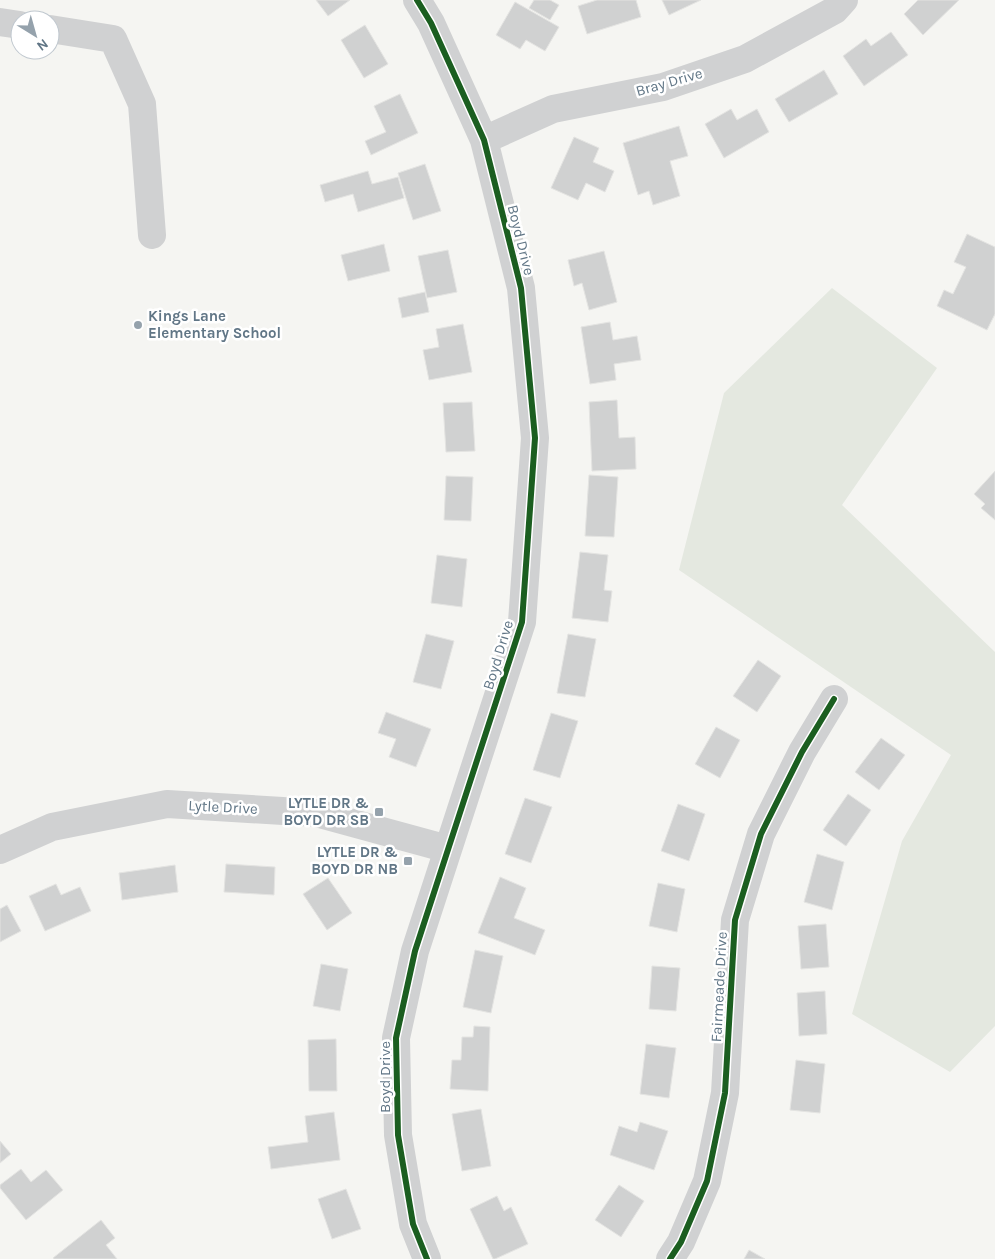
<svg xmlns="http://www.w3.org/2000/svg" width="995" height="1259" viewBox="0 0 995 1259" font-family="Karla,sans-serif">
<style>
.green{fill:#e4e8e0}
.building{fill:#d0d1d1;stroke:#e4e4e2}
.lines{fill:none;stroke-linecap:round;stroke-linejoin:round}
.minor{stroke:#d0d1d2;stroke-width:28}
.cycleway-casing{stroke:#fff;stroke-width:9}
.cycleway{stroke:#1b5e20;stroke-width:6}
.poi-dot{fill:#95a2ac;stroke:#fff;stroke-width:2}
.labels{text-anchor:middle;dominant-baseline:central;stroke-width:5;stroke-linejoin:round;paint-order:stroke}
.street-label{font-size:15px;fill:#617686;stroke:#fff}
.poi-label{font-size:15px;font-weight:bold;fill:#617686;stroke:#fff;text-anchor:end}
</style>
<rect width="100%" height="100%" fill="#f5f5f2"/>
<path class="green" d="M832,288L937,368L842,505L995,652V1026L950,1072L852,1014L902,841L951,755L679,570L724,393Z"/>
<path class="building" d="M316,0H350L328,16Z
M534,0H550L559,5L550,20L529,8Z
M597,0H636L641,17L587,34L578,6Z
M662,0H701L669,15Z
M918,0H959L923,35L904,14Z
M515,2L559,27L545,51L526,40L520,49L496,35Z
M365,25L388,64L364,78L341,40Z
M891,32L908,55L864,86L843,56L866,39L871,46Z
M824,70L838,94L789,122L775,99Z
M400,94L418,133L371,155L365,141L386,132L374,106Z
M731,109L737,120L757,109L769,132L724,158L705,124Z
M679,126L688,156L670,161L680,196L653,205L649,191L638,195L623,143Z
M574,137L599,148L593,162L614,171L605,192L586,183L578,200L551,188Z
M425,164L441,211L413,220L398,173Z
M368,171L372,184L398,177L404,198L358,212L353,194L325,202L320,185Z
M967,234L995,247V314L987,330L937,306L944,290L953,294L966,267L954,262Z
M384,244L390,271L348,281L341,255Z
M448,250L457,292L427,298L418,256Z
M604,251L617,302L589,310L582,283L574,286L568,260Z
M425,292L429,312L402,318L398,298Z
M610,322L613,340L637,336L641,360L614,364L616,380L590,384L581,327Z
M463,324L472,372L429,380L423,350L439,347L436,329Z
M617,400L619,438L635,437L636,469L592,471L589,402Z
M472,402L475,451L446,452L443,403Z
M995,471V520L981,508L985,504L974,494Z
M589,475L618,477L614,537L585,536Z
M446,476L473,477L471,521L444,520Z
M580,552L608,555L604,590L612,591L608,622L572,618Z
M437,555L467,559L462,607L431,603Z
M426,634L454,641L441,689L413,682Z
M568,634L596,639L585,697L557,693Z
M758,660L781,676L757,712L733,696Z
M386,712L431,729L416,767L389,757L396,739L378,733Z
M551,713L578,721L560,778L533,770Z
M716,727L740,740L720,778L695,764Z
M881,738L905,755L879,790L855,772Z
M848,794L871,810L846,846L823,830Z
M525,798L552,807L531,863L505,854Z
M678,804L705,814L689,861L661,851Z
M817,854L844,862L832,910L804,902Z
M226,864L275,867L274,895L224,892Z
M175,865L178,892L122,900L119,873Z
M500,877L526,888L514,918L545,930L535,955L478,933Z
M328,878L352,913L327,930L303,894Z
M658,883L685,889L677,932L649,926Z
M56,884L61,895L80,887L91,911L45,931L29,896Z
M7,905L21,931L0,942V909Z
M826,924L829,967L801,969L798,926Z
M475,950L503,956L491,1013L463,1007Z
M321,964L348,969L340,1011L313,1006Z
M652,966L680,968L676,1011L649,1009Z
M825,991L827,1034L799,1036L797,993Z
M474,1026L490,1027L488,1091L450,1089L452,1060H461L462,1037H473Z
M336,1039L337,1091H309L308,1040Z
M646,1044L676,1048L669,1098L640,1094Z
M796,1060L825,1064L820,1113L790,1110Z
M481,1109L491,1166L462,1171L452,1114Z
M334,1112L340,1160L271,1169L268,1147L308,1142L305,1116Z
M640,1122L668,1131L654,1170L610,1155L619,1126L637,1132Z
M0,1141L11,1154L0,1163Z
M21,1169L31,1182L46,1170L63,1190L26,1220L0,1188V1185Z
M619,1185L644,1201L621,1237L595,1220Z
M346,1189L361,1229L332,1239L318,1199Z
M497,1196L504,1211L511,1207L528,1244L495,1259H493L470,1209Z
M101,1220L115,1238L106,1245L117,1259H54L53,1258Z
M749,1250L765,1259H744Z"/>
<g class="lines">
<path class="minor" d="M417,0L431,23L484,140L521,288L535,438L522,622L415,951L396,1038L398,1135L413,1224L427,1259
M0,22L20,25
M50,29L113,39L142,104L152,235
M484,140L553,109L663,87L745,59L835,10L844,0
M0,850L52,827L167,804L316,813L448,849
M670,1259L681,1242L707,1181L725,1093L735,920L761,834L802,752L834,699"/>
<defs>
<path id="cycleway" d="M417,0L431,23L484,140L521,288L535,438L522,622L415,951L396,1038L398,1135L413,1224L427,1259
M670,1259L681,1242L707,1181L725,1093L735,920L761,834L802,752L834,699"/>
</defs>
<use href="#cycleway" class="cycleway-casing"/>
<use href="#cycleway" class="cycleway"/>
</g>
<g class="poi-dot">
<circle cx="138" cy="325" r="5"/>
<rect x="374" y="807" width="10" height="10" rx="2.5"/>
<rect x="403" y="856" width="10" height="10" rx="2.5"/>
</g>
<g class="labels">
<g class="street-label">
<text transform="translate(669 82) rotate(-16)">Bray Drive</text>
<text transform="translate(521 240) rotate(76)">Boyd Drive</text>
<text transform="translate(498 655) rotate(-73)">Boyd Drive</text>
<text transform="translate(223 807) rotate(3)">Lytle Drive</text>
<text transform="translate(719 987) rotate(-87)">Fairmeade Drive</text>
<text transform="translate(385 1077) rotate(-90)">Boyd Drive</text>
</g>
<g class="poi-label">
<text x="148" y="316" text-anchor="start">Kings Lane<tspan x="148" dy="17">Elementary School</tspan></text>
<text x="369" y="803">LYTLE DR &amp;<tspan x="369" dy="17">BOYD DR SB</tspan></text>
<text x="398" y="852">LYTLE DR &amp;<tspan x="398" dy="17">BOYD DR NB</tspan></text>
</g>
</g>
<g transform="translate(35 35) rotate(143)"><circle r="24" fill="#ffffff" stroke="#c0c8cf"/>
<path d="M0-4L9 19L0 12L-9 19Z" fill="#95a2ac"/>
<text y="-8" font-size="14" font-weight="bold" text-anchor="middle" fill="#617686">N</text>
</g>
</svg>
